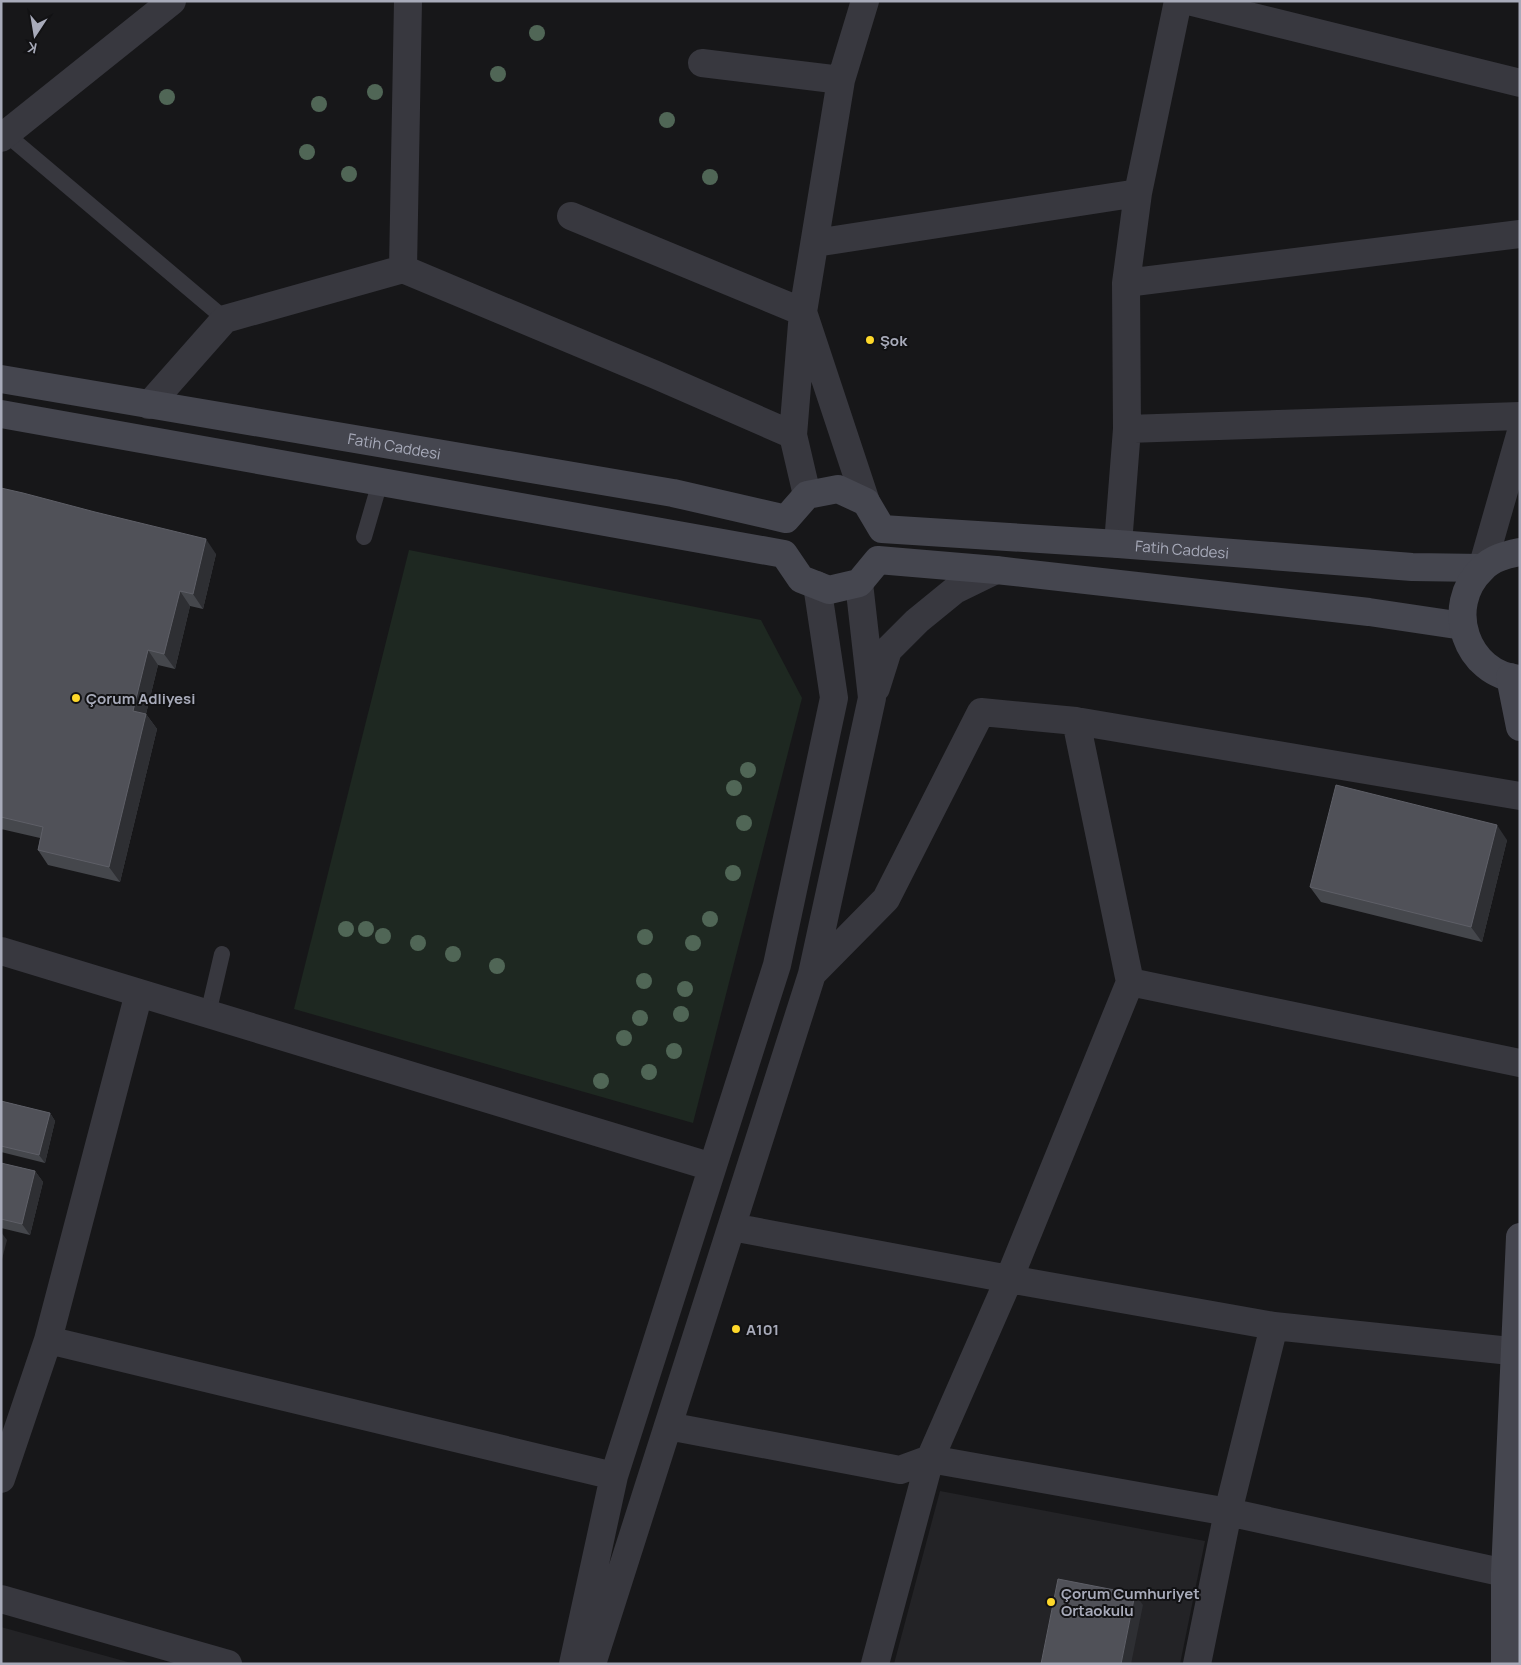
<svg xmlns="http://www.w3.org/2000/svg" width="1521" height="1665" viewBox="0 0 1521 1665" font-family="Manrope,sans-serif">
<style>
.built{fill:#232326}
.green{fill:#1e2821}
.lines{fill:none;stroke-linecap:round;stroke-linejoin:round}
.service{stroke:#38383f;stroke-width:16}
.minor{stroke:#38383f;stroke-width:28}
.secondary{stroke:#45464f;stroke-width:28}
.tree{fill:#506656}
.wall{fill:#45474c}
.shaded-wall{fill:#2e2f33}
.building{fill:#505158;stroke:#5e5f67}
.poi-dot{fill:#fed82a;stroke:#121214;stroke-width:2}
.labels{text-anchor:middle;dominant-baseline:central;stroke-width:4;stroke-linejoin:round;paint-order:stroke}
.poi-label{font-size:15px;font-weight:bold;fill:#a8abba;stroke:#121214;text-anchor:start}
.street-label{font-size:15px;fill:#a8abba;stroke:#121214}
</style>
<rect width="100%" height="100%" fill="#171719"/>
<path class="built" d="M940,1491L1205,1541L1180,1664H894Z
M1,1627L135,1664H1Z"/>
<path class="green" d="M409,550L761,620L802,698L693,1123L294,1009Z"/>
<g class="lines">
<path class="service" d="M6,134L225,319
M364,537L380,482
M208,1014L222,954"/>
<path class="minor" d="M1188,1L1520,83
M702,63L841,80
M1,138L172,1
M571,216L803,312L866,502
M815,243L1138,193
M403,269L408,1
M1126,283L1520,234
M149,405L225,319L403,269L656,375L793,435
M1127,429L1520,416
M807,495L793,435L803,312L841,80L865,1
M1118,544L1127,429L1126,283L1138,193L1178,1
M1482,568L1520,435
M876,688L888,650L917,621L955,590L996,570
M1,951L712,1167
M812,974L886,899L981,712L1076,721L1520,796
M1130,982L1520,1063
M732,1227L1009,1279L1274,1326L1520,1352
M48,1340L614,1476
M668,1426L900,1470L930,1459L1228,1512L1505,1573
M1,1479L48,1340L139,993
M1,1599L228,1664
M573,1664L614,1476L777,965L834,698L817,585
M592,1664L812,974L872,698L859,583
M875,1664L930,1459L1009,1279L1130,982L1076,721
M1197,1664L1228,1512L1274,1326"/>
<g class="secondary">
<path id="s1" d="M1,379L673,493L786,519L807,495L838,489L866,502L882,529L1118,544L1412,567L1482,568"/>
<path d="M1,414L784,554L801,579L829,590L859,583L878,560L996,570L1369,612L1463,626"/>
<path d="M1520,552C1506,555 1492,558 1482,569C1443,606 1466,675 1520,679"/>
<path d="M1510,677L1520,727"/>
<path d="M1505,1664V1573L1520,1237"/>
</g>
</g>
<g class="tree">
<circle cx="537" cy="33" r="8"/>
<circle cx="498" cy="74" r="8"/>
<circle cx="375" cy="92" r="8"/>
<circle cx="167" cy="97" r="8"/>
<circle cx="319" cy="104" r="8"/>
<circle cx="667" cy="120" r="8"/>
<circle cx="307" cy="152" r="8"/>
<circle cx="349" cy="174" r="8"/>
<circle cx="710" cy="177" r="8"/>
<circle cx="748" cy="770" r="8"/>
<circle cx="734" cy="788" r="8"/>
<circle cx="744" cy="823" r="8"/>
<circle cx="733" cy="873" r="8"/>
<circle cx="710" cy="919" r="8"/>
<circle cx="346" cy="929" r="8"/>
<circle cx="366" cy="929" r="8"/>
<circle cx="383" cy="936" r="8"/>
<circle cx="645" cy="937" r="8"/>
<circle cx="418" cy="943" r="8"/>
<circle cx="693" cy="943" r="8"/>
<circle cx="453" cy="954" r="8"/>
<circle cx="497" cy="966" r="8"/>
<circle cx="644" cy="981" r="8"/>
<circle cx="685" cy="989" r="8"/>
<circle cx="681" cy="1014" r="8"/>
<circle cx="640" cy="1018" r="8"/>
<circle cx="624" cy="1038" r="8"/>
<circle cx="674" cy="1051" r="8"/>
<circle cx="649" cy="1072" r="8"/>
<circle cx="601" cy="1081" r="8"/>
</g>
<path class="wall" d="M1,488L216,554L203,609L190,606L175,669L158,665L146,714L157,729L120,882L48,865L38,850L40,838L1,829Z
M1507,840L1482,942L1321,902L1310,887Z
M1,1101L50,1113L55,1121L45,1163L1,1152Z
M1,1163L35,1171L43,1182L30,1235L1,1228Z"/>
<path class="shaded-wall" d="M206,539L216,554L203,609L193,594Z
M180,591L190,606L175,669L164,654Z
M148,650L158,665L143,726L133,711Z
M146,714L157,729L120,882L109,867Z
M1497,825L1507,840L1482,942L1471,927Z
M50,1113L55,1121L45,1163L39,1155Z
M35,1171L43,1182L30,1235L22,1224Z
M1,1232L7,1240L1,1263Z
M1135,1594L1143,1605L1131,1664H1121Z"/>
<path class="building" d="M1,488L23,493L95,512L206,539L193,594L180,591L164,654L148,650L133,711L146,714L109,867L38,850L43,827L1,817Z
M1336,785L1497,825L1471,927L1310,887Z
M1,1101L50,1113L39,1155L1,1146Z
M1,1163L35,1171L22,1224L1,1219Z
M1058,1579L1135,1594L1121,1664H1041Z"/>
<g class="poi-dot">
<circle cx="870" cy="340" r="5"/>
<circle cx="76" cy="698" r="5"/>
<circle cx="736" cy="1329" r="5"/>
<circle cx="1051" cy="1602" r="5"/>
</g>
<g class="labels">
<g class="poi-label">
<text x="880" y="340">Şok</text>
<text x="86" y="698">Çorum Adliyesi</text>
<text x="746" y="1329">A101</text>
<text x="1061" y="1593">Çorum Cumhuriyet<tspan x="1061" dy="17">Ortaokulu</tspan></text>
</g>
<g class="street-label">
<text stroke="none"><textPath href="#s1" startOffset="399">Fatih Caddesi</textPath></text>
<text stroke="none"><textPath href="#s1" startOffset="1224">Fatih Caddesi</textPath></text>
</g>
</g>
<rect width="1521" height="1665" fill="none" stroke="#a8abba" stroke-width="5"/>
<g transform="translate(35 35) rotate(192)" stroke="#121214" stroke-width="4" paint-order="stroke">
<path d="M0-4L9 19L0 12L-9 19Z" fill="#a8abba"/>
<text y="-8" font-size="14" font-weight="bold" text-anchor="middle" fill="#a8abba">K</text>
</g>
</svg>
